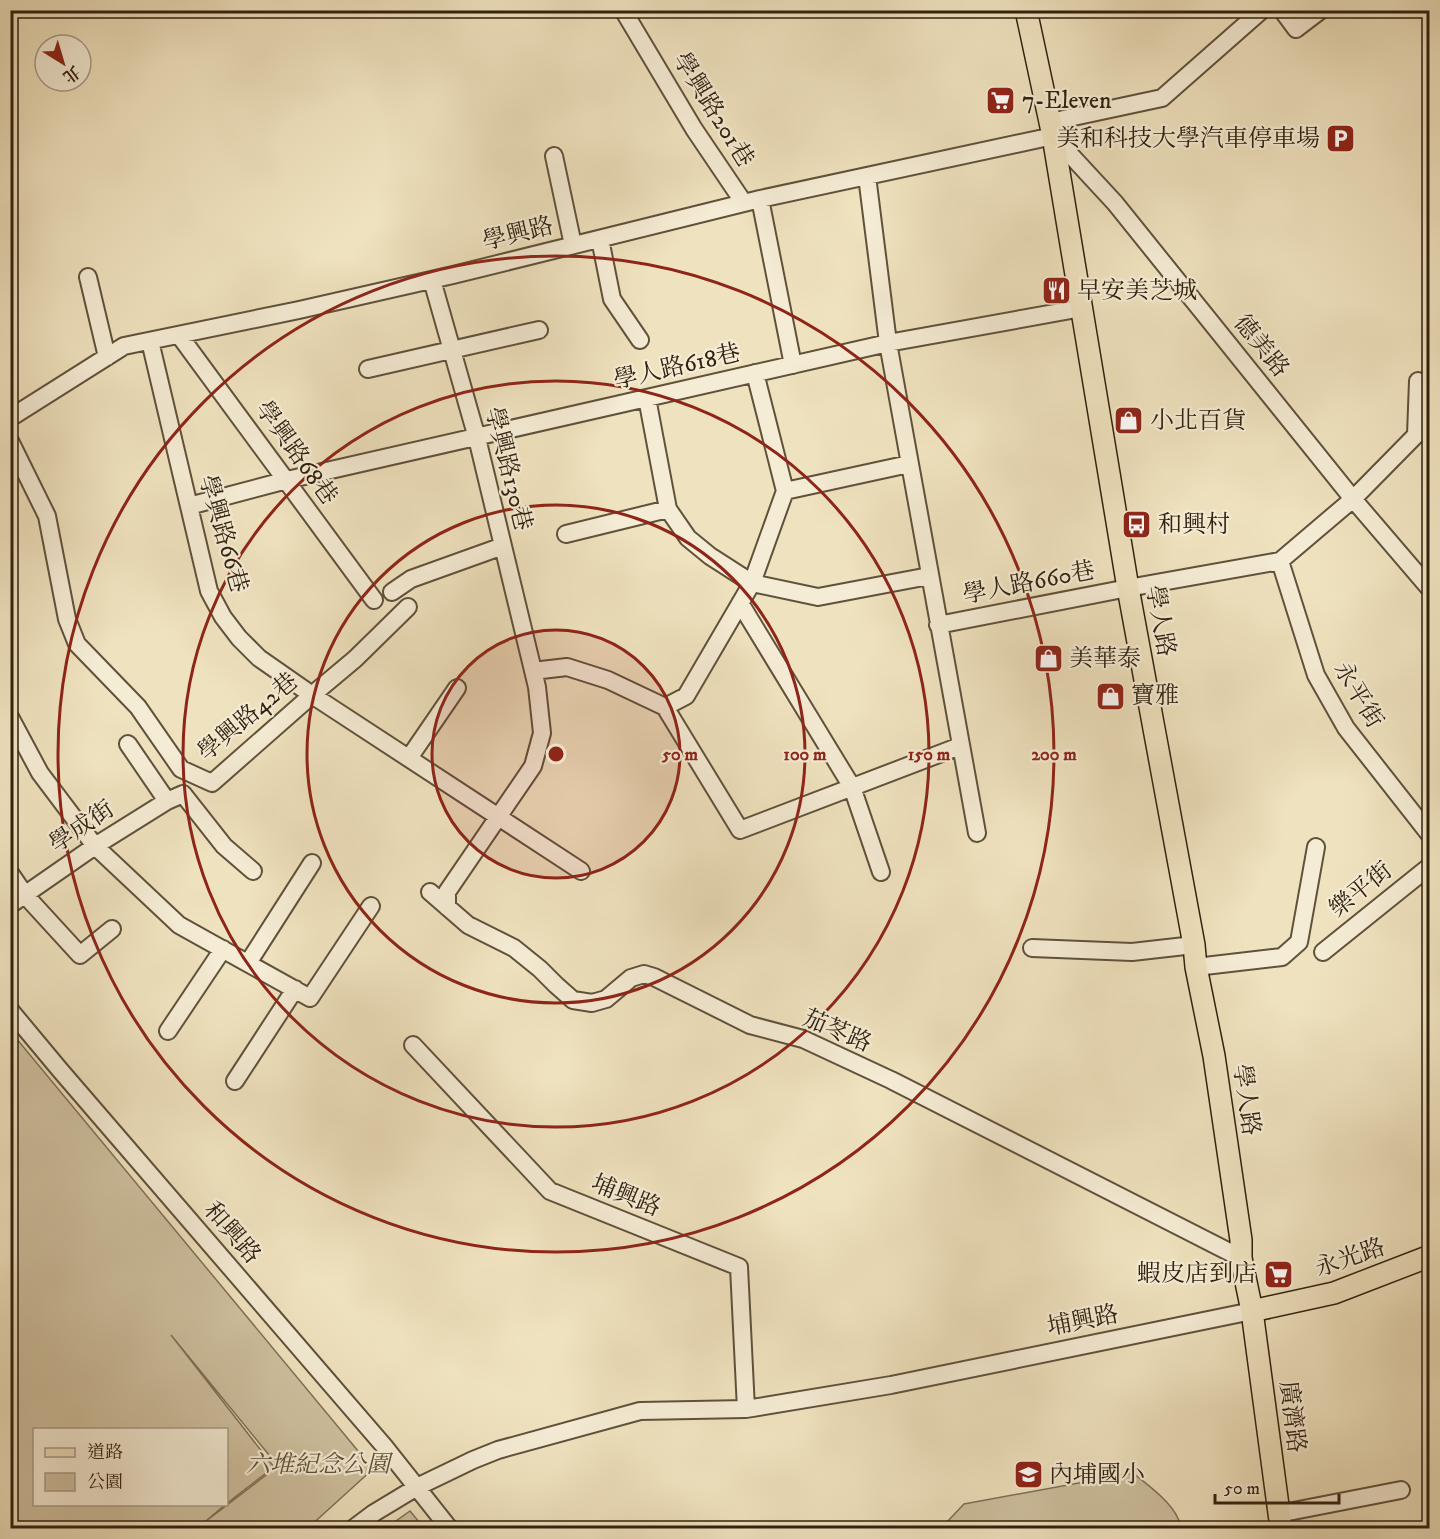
<svg xmlns="http://www.w3.org/2000/svg" width="1440" height="1539" viewBox="0 0 1440 1539" font-family="'IM FELL DW Pica','Noto Serif TC',serif">
<style>
.green{fill:#cfc1a0;stroke:#807158;stroke-width:1.5;fill-rule:evenodd}
.lines{fill:none;stroke-linecap:round;stroke-linejoin:round}
.minor-casing{stroke:#60513b;stroke-width:20}
.major-casing{stroke:#31210f;stroke-width:24}
.minor{stroke:#f5ecd5;stroke-width:16}
.major{stroke:#efe2be;stroke-width:21}
.ring{fill:none;stroke:#8f2418;stroke-width:3}
.labels{text-anchor:middle;dominant-baseline:central;stroke-width:4.5;stroke-linejoin:round;paint-order:stroke}
.poi-label{font-size:24px;fill:#31210f;stroke:#f5ecd5;text-anchor:start}
.street-label{font-size:24px;fill:#31210f;stroke:#f5ecd5}
.park-label{font-size:24px;font-style:italic;fill:#60513a;stroke:#f5ecd5}
.centre{fill:#8f2418;stroke:#f5ecd5;stroke-width:3}
.ring-label{font-size:18px;text-anchor:middle;font-weight:bold;fill:#8f2418;stroke:#f5ecd5;stroke-width:4.5;stroke-linejoin:round;paint-order:stroke}
</style>
<rect width="100%" height="100%" fill="#efe2be"/>
<filter id="stains"><feTurbulence type="fractalNoise" baseFrequency=".00333" numOctaves="4"/><feColorMatrix values="0 0 0 0 .2 0 0 0 0 .09 0 0 0 0 .02 0 0 0 .5 -.17"/></filter>
<radialGradient id="worn" r=".72"><stop offset=".6" stop-color="#630" stop-opacity="0"/><stop offset="1" stop-color="#630" stop-opacity=".3"/></radialGradient>
<path class="green" d="M11,1032L373,1469L308,1528H11ZM171,1335L278,1466L201,1525L226,1504H34V1430H226V1504L274,1467Z
M1133,1473C1150,1487 1178,1506 1181,1528H944L947,1522L964,1504Z
M410,1511L424,1528H386Z"/>
<g class="lines">
<defs>
<path id="minor" d="M623,10L694,129L744,203
M1282,10L1296,29L1321,10
M1050,122L1162,98L1262,10
M554,156L573,245
M867,176L888,343L977,833
M760,199L793,365
M600,239L612,299L640,340
M88,277L107,357
M432,280L477,438L503,546L537,687L542,733L533,766L447,892V907
M179,335L374,600
M150,341L209,591L223,617L239,638L259,658L312,695L581,871
M368,369L539,330
M755,373L785,491
M647,398L668,509L688,538L710,556L752,583L818,597L929,576
M10,418L124,346L299,310L453,275L760,199L1053,136L1115,203L1353,499L1430,589
M10,441L47,516L67,619L77,644L138,707L181,769L212,783L312,695L355,659L408,607
M189,506L287,480L888,343L1082,308
M566,534L668,509
M1280,561L1316,675L1346,728L1430,835
M392,592L411,579L503,546
M740,603L852,787L881,872
M938,625L1128,588L1280,561L1353,499L1416,435L1418,381
M533,671L567,667L608,680L665,707
M665,707L740,830L960,746
M665,707L686,696L752,583L785,491L909,464
M10,717L40,773L95,846L179,925L310,998L371,906
M128,744L167,801
M409,758L457,688
M10,873L25,895L80,955L112,929
M430,892L468,925L514,948L540,969L556,985L573,1000L592,1003L606,999L631,978L644,974L654,977L750,1025L803,1039L891,1080L1241,1258
M10,905L95,846L167,801L183,794L224,846L253,871
M1032,948L1132,952L1194,945
M1323,952L1430,866
M248,963L312,863
M1196,967L1282,957L1299,942L1316,847
M10,1010L60,1070L384,1446L449,1528
M168,1031L223,949
M413,1045L550,1191L739,1267L746,1409
M235,1081L295,989
M1278,1514L1401,1490
M354,1528L374,1513L417,1487L473,1460L498,1450L640,1411L746,1409L891,1385L1252,1311"/>
<path id="major" d="M1026,10L1053,136L1128,588L1194,945L1196,967L1214,1056L1241,1240V1258L1252,1311L1281,1528
M1252,1311L1334,1293L1430,1256"/>
</defs>
<use href="#minor" class="minor-casing"/>
<use href="#major" class="major-casing"/>
<use href="#minor" class="minor"/>
<use href="#major" class="major"/>
</g>
<circle cx="556" cy="754" r="124" fill="#8f2418" fill-opacity=".12"/>
<g class="ring">
<circle cx="556" cy="754" r="124"/>
<circle cx="556" cy="754" r="249"/>
<circle cx="556" cy="754" r="373"/>
<circle cx="556" cy="754" r="498"/>
</g>
<defs>
<symbol id="supermarket-square" viewBox="-11 -11 22 22"><rect x="-9" y="-9" width="18" height="18" rx="4" fill="#8f2418" stroke="#f5ecd5"/><path d="M-6-5.5h2.5l.6 2H6L4.5 2H-2.5L-4.4-4H-6ZM-1.5 3.2a1.3 1.3 0 1 0 .1 0ZM3 3.2a1.3 1.3 0 1 0 .1 0Z" fill="#fff"/></symbol>
<symbol id="parking-square" viewBox="-11 -11 22 22"><rect x="-9" y="-9" width="18" height="18" rx="4" fill="#8f2418" stroke="#f5ecd5"/><path d="M-3.5-5.5H1a3.5 3.5 0 0 1 0 7H-1V5.5H-3.5ZM-1-3.4V-.6H.8a1.4 1.4 0 0 0 0-2.8Z" fill="#fff"/></symbol>
<symbol id="restaurant-square" viewBox="-11 -11 22 22"><rect x="-9" y="-9" width="18" height="18" rx="4" fill="#8f2418" stroke="#f5ecd5"/><path d="M-5-6h1v4h1v-4h1v4h1v-4h1v5L-1.5 .5V6h-2V.5L-5-1ZM5-6V6H3V1.5H1.5Q1.5-4 5-6Z" fill="#fff"/></symbol>
<symbol id="shop-square" viewBox="-11 -11 22 22"><rect x="-9" y="-9" width="18" height="18" rx="4" fill="#8f2418" stroke="#f5ecd5"/><path d="M-5-2.5h2.3a2.7 3.5 0 0 1 5.4 0H5L5.5 6h-11ZM-1.5-2.5h3a1.5 2.3 0 0 0-3 0Z" fill="#fff"/></symbol>
<symbol id="bus-square" viewBox="-11 -11 22 22"><rect x="-9" y="-9" width="18" height="18" rx="4" fill="#8f2418" stroke="#f5ecd5"/><path d="M-5-6H5V4H4V6H2V4H-2V6H-4V4H-5ZM-3.5-4V0h7V-4ZM-3.5 1.2v1.5H-2V1.2ZM2 1.2v1.5H3.5V1.2Z" fill="#fff"/></symbol>
<symbol id="school-square" viewBox="-11 -11 22 22"><rect x="-9" y="-9" width="18" height="18" rx="4" fill="#8f2418" stroke="#f5ecd5"/><path d="M0-5L7-2L0 1L-7-2ZM-4 1L0 2.5L4 1V4Q0 6-4 4Z" fill="#fff"/></symbol>
</defs>
<g fill-rule="evenodd">
<use href="#supermarket-square" x="984" y="84" width="33" height="33"/>
<use href="#parking-square" x="1324" y="122" width="33" height="33"/>
<use href="#restaurant-square" x="1040" y="274" width="33" height="33"/>
<use href="#shop-square" x="1112" y="404" width="33" height="33"/>
<use href="#bus-square" x="1120" y="508" width="33" height="33"/>
<use href="#shop-square" x="1032" y="642" width="33" height="33"/>
<use href="#shop-square" x="1094" y="680" width="33" height="33"/>
<use href="#supermarket-square" x="1262" y="1258" width="33" height="33"/>
<use href="#school-square" x="1012" y="1458" width="33" height="33"/>
</g>
<g class="labels">
<g class="poi-label">
<text x="1022" y="101">7-Eleven</text>
<text x="1320" y="139" text-anchor="end">美和科技大學汽車停車場</text>
<text x="1077" y="291">早安美芝城</text>
<text x="1150" y="421">小北百貨</text>
<text x="1158" y="525">和興村</text>
<text x="1069" y="659">美華泰</text>
<text x="1131" y="696">寶雅</text>
<text x="1257" y="1274" text-anchor="end">蝦皮店到店</text>
<text x="1049" y="1475">內埔國小</text>
</g>
<g class="street-label">
<text transform="translate(713 110) rotate(58)">學興路201巷</text>
<text transform="translate(518 234) rotate(-14)">學興路</text>
<text transform="translate(1261 346) rotate(51)">德美路</text>
<text transform="translate(677 367) rotate(-13)">學人路618巷</text>
<text transform="translate(296 453) rotate(54)">學興路68巷</text>
<text transform="translate(508 469) rotate(76)">學興路130巷</text>
<text transform="translate(223 534) rotate(74)">學興路66巷</text>
<text transform="translate(1029 583) rotate(-11)">學人路660巷</text>
<text transform="translate(1160 621) rotate(80)">學人路</text>
<text transform="translate(1358 695) rotate(59)">永平街</text>
<text transform="translate(248 717) rotate(-40)">學興路42巷</text>
<text transform="translate(82 827) rotate(-34)">學成街</text>
<text transform="translate(1361 890) rotate(-39)">樂平街</text>
<text transform="translate(837 1031) rotate(23)">茄苳路</text>
<text transform="translate(1246 1100) rotate(82)">學人路</text>
<text transform="translate(626 1196) rotate(22)">埔興路</text>
<text transform="translate(232 1233) rotate(49)">和興路</text>
<text transform="translate(1350 1258) rotate(-19)">永光路</text>
<text transform="translate(1083 1321) rotate(-11)">埔興路</text>
<text transform="translate(1292 1417) rotate(83)">廣濟路</text>
</g>
<g class="park-label">
<text x="318" y="1465">六堆紀念公園</text>
</g>
</g>
<circle cx="556" cy="754" r="9" class="centre"/>
<g class="ring-label">
<text x="680" y="760">50 m</text>
<text x="805" y="760">100 m</text>
<text x="929" y="760">150 m</text>
<text x="1054" y="760">200 m</text>
</g>
<rect width="1440" height="1539" fill="none" stroke="#efe2be" stroke-width="36"/>
<rect x="12" y="12" width="1416" height="1515" fill="none" stroke="#31210f" stroke-width="3"/>
<rect x="18" y="18" width="1404" height="1503" fill="none" stroke="#31210f" stroke-width="1.5"/>
<rect x="33" y="1428" width="195" height="78" fill="#f5ecd5" stroke="#a79b86" stroke-width="1.5"/>
<rect x="45" y="1448" width="30" height="9" fill="#efe2be" stroke="#a79b86" stroke-width="1.5"/>
<text x="87" y="1458" font-size="18" fill="#31210f">道路</text>
<rect x="45" y="1473" width="30" height="18" fill="#cfc1a0" stroke="#a79b86" stroke-width="1.5"/>
<text x="87" y="1488" font-size="18" fill="#31210f">公園</text>
<g transform="translate(63 63) rotate(143)"><circle r="28" fill="#f5ecd5" stroke="#a79b86" stroke-width="1.5"/>
<path d="M0-4.5L10 22L0 15L-10 22Z" fill="#8f2418"/>
<text y="-9" font-size="16" font-weight="bold" text-anchor="middle" fill="#31210f">北</text>
</g>
<path d="M1215 1494v9h124v-9" fill="none" stroke="#31210f" stroke-width="3"/>
<text x="1224" y="1494" font-size="18" fill="#31210f" stroke="#f5ecd5" stroke-width="4.5" paint-order="stroke">50 m</text>
<rect width="100%" height="100%" filter="url(#stains)"/>
<rect width="100%" height="100%" fill="url(#worn)"/>
</svg>
